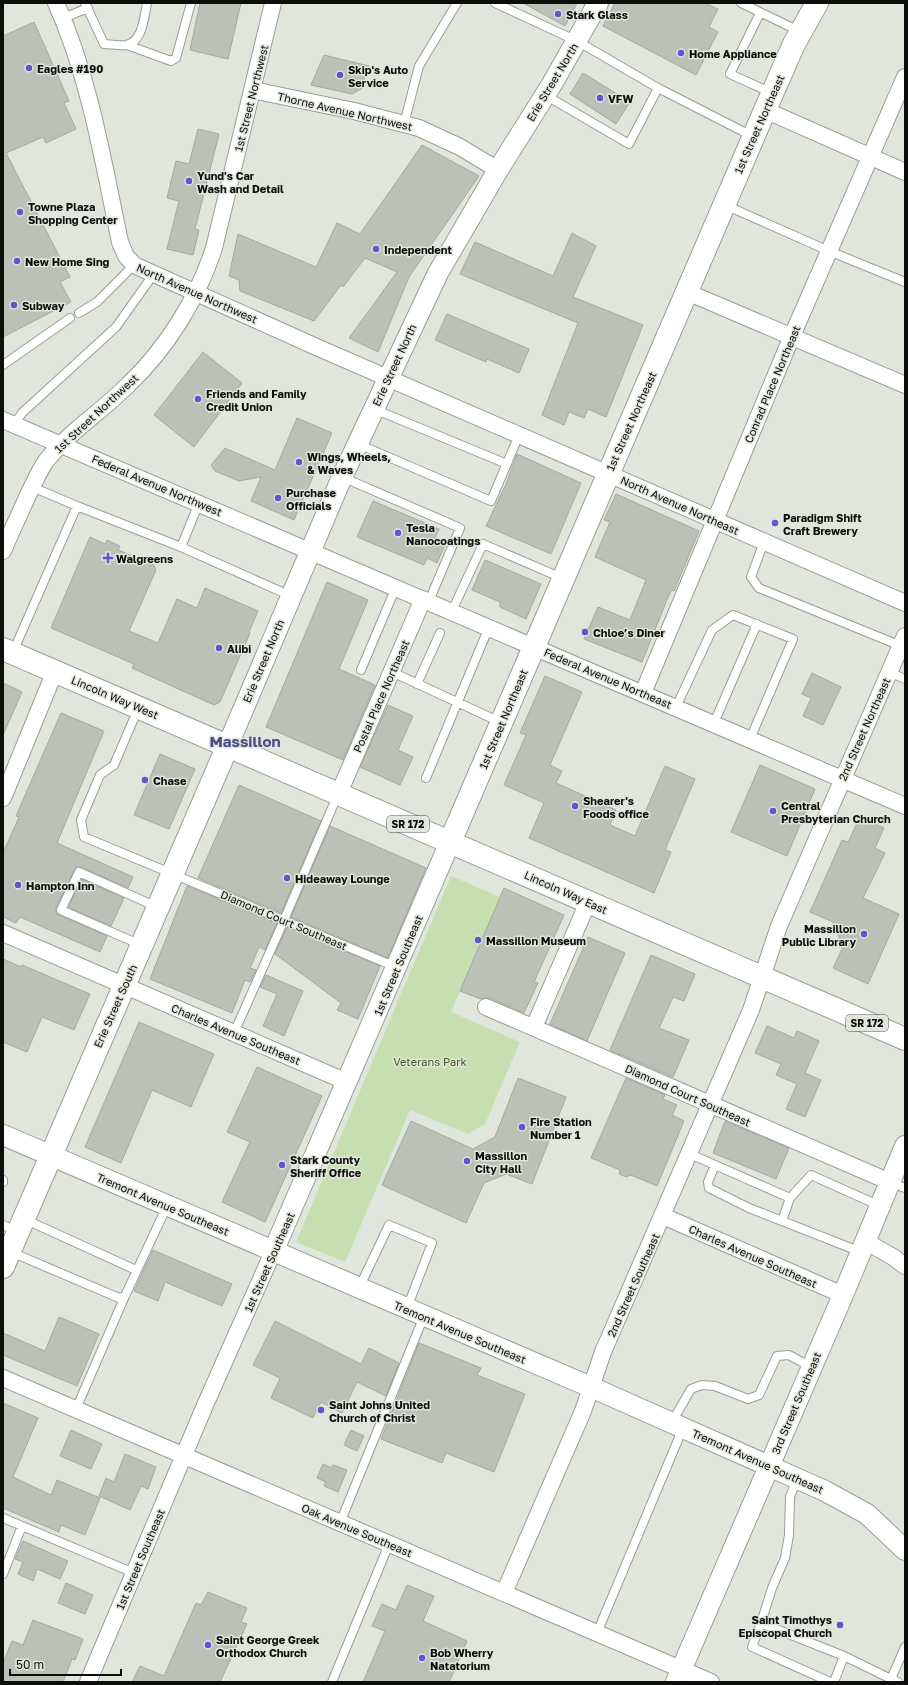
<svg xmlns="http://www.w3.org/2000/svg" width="908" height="1685" viewBox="0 0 908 1685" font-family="'Golos Text',sans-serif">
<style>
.green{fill:#c5dfb1}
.building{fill:#bcc1b8;stroke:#a4a9a0}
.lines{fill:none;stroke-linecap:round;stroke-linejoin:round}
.service-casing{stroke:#989e95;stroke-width:10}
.minor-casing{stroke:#989e95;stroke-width:18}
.tertiary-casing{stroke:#989e95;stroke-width:22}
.secondary-casing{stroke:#989e95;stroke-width:24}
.primary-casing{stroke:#989e95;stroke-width:24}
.service{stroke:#fff;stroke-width:8}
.minor{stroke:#fff;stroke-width:16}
.tertiary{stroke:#fff;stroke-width:20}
.secondary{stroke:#fff;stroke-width:22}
.primary{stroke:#fff;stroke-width:22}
.poi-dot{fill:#5f55ce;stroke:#e0e6dc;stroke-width:1.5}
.labels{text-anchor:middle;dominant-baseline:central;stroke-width:3;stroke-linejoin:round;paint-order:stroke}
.shield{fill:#e0e6dc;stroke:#4c4f4a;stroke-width:1}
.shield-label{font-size:10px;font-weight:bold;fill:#0c0e0b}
.poi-label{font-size:11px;font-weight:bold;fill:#0c0e0b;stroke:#e0e6dc;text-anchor:start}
.street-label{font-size:11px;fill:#0c0e0b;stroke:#e0e6dc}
.park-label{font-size:11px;fill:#3a5c15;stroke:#e0e6dc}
.district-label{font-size:15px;font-weight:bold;fill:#4d4c8a;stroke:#e0e6dc}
</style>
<rect width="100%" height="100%" fill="#e0e6dc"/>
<path class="green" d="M451,876L500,897L451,1012L520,1042L485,1124L468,1134L410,1110L345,1262L296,1242Z"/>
<path class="building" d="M200,3H241L228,59L190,50Z
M523,3H577L565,26Z
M615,3H705L718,9L709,27L718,32L696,75L603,26Z
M34,22L69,101L64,103L76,129L46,143L43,137L6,153L70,277L60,282L71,302L3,337V36Z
M324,55L369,66L361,89L352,94L311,85Z
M583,73L630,102L616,124L570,94Z
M198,129L219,134L195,229L199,230L193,255L167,249L179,201L167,198L176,161L189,164Z
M422,145L479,176L409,277L378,352L349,338L397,272L365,258L343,287L341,285L314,321L240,291L239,280L229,276L238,234L316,267L337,223L360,234Z
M572,233L596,246L573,297L643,325L606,417L588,409L584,418L569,412L564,425L542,415L578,323L460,274L475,242L553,276Z
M447,314L529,349L519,373L487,359L486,362L435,340Z
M203,352L242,383L194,447L154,415Z
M297,418L332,433L294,520L251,501L261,477L239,481L215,471L211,465L225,448L275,470Z
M517,454L581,483L551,554L486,526L506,484Z
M616,494L699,531L674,591L671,590L642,662L584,639L598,607L630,620L646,580L595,557L610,522L604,520Z
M373,501L439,529L435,538L446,543L437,563L427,558L424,565L357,537Z
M90,537L105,544L107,540L120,546L118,550L154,565L156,570L129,631L158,643L177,599L197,608L205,588L258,611L249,632L250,633L220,702L214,705L132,668L134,664L51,628Z
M485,560L541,584L526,619L500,607V602L472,590Z
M327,582L368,600L339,669L375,685L343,760L266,727Z
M812,673L841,687L823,725L803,716L811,698L802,694Z
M545,676L582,692L550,765L562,771L556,783L616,810L610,825L635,836L665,766L695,779L665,850L671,852L654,893L529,838L544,803L504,785L526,735L520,733Z
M3,683L22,692L3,735Z
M388,705L413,716L398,750L413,757L400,785L360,767Z
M61,713L104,731L57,843L133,877L128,888L81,867H76L56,908V913L59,915L107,936L100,952L20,917L16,923L3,917V853L19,817L16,816Z
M160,754L195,769L169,829L134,815Z
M760,765L815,789L787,856L731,832Z
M239,785L321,821L281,913L198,878Z
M860,817L884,828L875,848L885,853L863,898L899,914L868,984L833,968L843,947L833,922L810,912L842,840L848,842Z
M330,826L426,868L388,958L291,917Z
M82,879L124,898L111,926L68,907Z
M187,886L277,923L265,950L259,947L250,968L256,970L250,982L245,980L232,1013L150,979Z
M504,888L564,915L534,982L538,983L524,1013L490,998H485L481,999L460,991Z
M287,927L380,966L358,1019L337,1010L341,1003L275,954Z
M588,937L625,953L587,1041L550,1024Z
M651,955L695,974L684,1001L673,997L659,1028L689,1040L673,1077L610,1050Z
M3,959L21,967L22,965L90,994L74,1030L42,1017L27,1052L3,1042Z
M266,975L303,991L284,1036L263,1026L277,994L260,987Z
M139,1022L214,1054L191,1107L152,1090L121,1163L85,1147Z
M767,1026L794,1038L797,1031L819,1041L805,1073L821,1080L805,1117L786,1109L797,1084L776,1075L781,1064L755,1053Z
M257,1067L322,1096L265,1222L222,1202L250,1142L227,1132Z
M518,1078L566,1097L532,1184L506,1174L484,1183L466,1223L382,1185L411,1121L473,1149L495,1137Z
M626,1078L665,1095L663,1099L677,1105L672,1115L684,1121L657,1186L631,1175L626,1177L619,1174L620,1170L591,1158Z
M725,1121L789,1148L776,1179L713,1153Z
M153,1250L232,1284L222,1306L165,1282L158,1301L134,1291Z
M59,1317L99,1334L77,1386L3,1355V1333L45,1351Z
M275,1321L361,1364L369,1348L399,1363L386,1396L357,1382L342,1413L321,1402L313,1418L271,1398L280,1378L253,1365Z
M419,1343L481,1368L477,1375L525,1394L494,1472L446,1453L442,1463L381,1439Z
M3,1403L38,1418L13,1477L51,1495L57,1480L100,1498L85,1535L61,1525L59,1532L3,1508Z
M71,1430L102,1444L91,1469L60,1456Z
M351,1430L364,1436L357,1451L344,1445Z
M125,1454L156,1467L148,1489L141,1486L130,1510L99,1496L106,1478L114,1482Z
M323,1464L332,1468L333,1465L347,1470L338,1492L324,1486L326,1482L317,1478Z
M23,1541L68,1561L60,1579L37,1569L33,1581L18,1574L23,1562L15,1559Z
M66,1583L93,1595L85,1614L58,1603Z
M407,1585L434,1596L423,1621L467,1641L449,1682H363L385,1631L372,1626L382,1604L396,1610Z
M208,1592L247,1608L241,1622L247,1624L220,1682H132L140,1666L164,1676L196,1603L201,1605Z
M33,1620L83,1639L75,1660L72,1659L63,1682H3V1663L12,1641L23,1645Z"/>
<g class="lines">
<defs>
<path id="service" d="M85,3L104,44C111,44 119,46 126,45C143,42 144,17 147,3
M495,3L577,41L658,88L629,144L545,95
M741,3L799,31
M760,13L730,74L772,93
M63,18L88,8
M127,45L171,61L176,58L191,3
M658,88L752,136
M404,124L419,66L457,3
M725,205L829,251L905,282
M79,313L97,302L134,265
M3,365L70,318
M374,409L507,464
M14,425L22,413L116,327L153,275
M358,444L491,501L519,435
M342,477L460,528L429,601
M32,487L77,506
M764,542L751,577L759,588L901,646
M181,547L199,503
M452,611L483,544L562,578
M13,652L77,506L181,547L291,596
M361,670L396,587
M392,672L500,722
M889,672L905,679
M417,684L440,633
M676,707L712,630L733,615L793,639L750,739
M138,709L114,765L100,775L81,820L84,837L396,967
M714,723L757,624
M426,778L489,627
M141,945L61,910L79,872L157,907
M234,1033L284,920L338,794
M690,1154L790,1198
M715,1165L708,1182L709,1188L749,1208L861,1252
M3,1180V1182
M890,1182L905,1188
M24,1219L136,1270
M782,1221L790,1198L811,1175L880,1206
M3,1225L17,1231
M11,1252L119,1298L125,1296L167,1206
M359,1288L389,1225L432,1243L407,1308
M76,1409L125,1296
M672,1422L691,1389L702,1385L715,1386L748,1399L759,1395L777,1356L789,1355L811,1367
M3,1518L134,1573
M340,1523L424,1316
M3,1574L22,1526
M761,1623L772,1588L785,1558L789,1535L790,1497L797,1478
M597,1633L683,1428
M332,1682L389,1544
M830,1682L752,1647L761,1623L844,1656L891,1679
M834,1682L844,1656
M898,1682L891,1679L905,1647"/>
<path id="minor" d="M56,3C90,79 103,161 120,242L126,256L134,265L321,349L905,603
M253,90L354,111L419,128L460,147L498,170
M765,110L905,172
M687,292L905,385
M3,420L905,806
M3,551C11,532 20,513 29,493C34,483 39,471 46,461C70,431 101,412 128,385C167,348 198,298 214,248L273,3
M643,693L792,336L905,77
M339,793L423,599
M3,798L55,671
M3,933L347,1082
M486,1007L890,1182
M534,1027L588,902
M663,1216L843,1295
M865,1241L893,1257L905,1266
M3,1378L711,1682
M504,1593L583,1411L603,1352L751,1010L779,926L905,636
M88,1682L206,1403L273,1252"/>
<path id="tertiary" d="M228,745L342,477L438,273L498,170L552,84L598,3
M3,1135L600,1391L825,1491L867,1514L905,1550
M273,1252L450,842
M676,1682L843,1295L905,1146"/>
<path id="secondary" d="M450,842L765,110L794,44L817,3
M3,1267L228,745"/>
<path id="primary" d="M3,649L905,1039"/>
</defs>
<use href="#service" class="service-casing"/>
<use href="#minor" class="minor-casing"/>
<use href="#tertiary" class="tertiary-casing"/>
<use href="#secondary" class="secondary-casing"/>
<use href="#primary" class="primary-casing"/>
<use href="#service" class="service"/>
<use href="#minor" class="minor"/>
<use href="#tertiary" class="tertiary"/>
<use href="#secondary" class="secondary"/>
<use href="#primary" class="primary"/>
</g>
<g class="poi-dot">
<circle cx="558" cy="14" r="4"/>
<circle cx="681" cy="53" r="4"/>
<circle cx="29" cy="68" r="4"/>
<circle cx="340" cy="75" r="4"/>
<circle cx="600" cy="98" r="4"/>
<circle cx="189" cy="181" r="4"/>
<circle cx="20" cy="212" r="4"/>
<circle cx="376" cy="249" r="4"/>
<circle cx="17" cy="261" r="4"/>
<circle cx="14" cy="305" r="4"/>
<circle cx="198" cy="399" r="4"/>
<circle cx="299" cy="462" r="4"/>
<circle cx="278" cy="498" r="4"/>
<circle cx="775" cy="523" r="4"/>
<circle cx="398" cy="533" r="4"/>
<path d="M106 552h4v4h4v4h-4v4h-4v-4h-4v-4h4z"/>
<circle cx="585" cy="632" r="4"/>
<circle cx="219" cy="648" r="4"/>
<circle cx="145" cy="780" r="4"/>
<circle cx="575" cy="806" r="4"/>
<circle cx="773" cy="811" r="4"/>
<circle cx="287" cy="878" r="4"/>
<circle cx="18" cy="885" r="4"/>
<circle cx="864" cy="934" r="4"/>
<circle cx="478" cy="940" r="4"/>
<circle cx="522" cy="1127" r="4"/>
<circle cx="467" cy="1161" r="4"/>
<circle cx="282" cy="1165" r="4"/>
<circle cx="321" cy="1410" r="4"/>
<circle cx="840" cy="1625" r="4"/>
<circle cx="208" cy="1645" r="4"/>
<circle cx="422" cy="1658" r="4"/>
</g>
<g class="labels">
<g class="shield">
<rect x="387" y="816" width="42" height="16" rx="3"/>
<rect x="846" y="1015" width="42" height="16" rx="3"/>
</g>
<g class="shield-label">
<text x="408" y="824">SR 172</text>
<text x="867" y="1023">SR 172</text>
</g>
<g class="poi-label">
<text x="566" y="14">Stark Glass</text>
<text x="689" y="53">Home Appliance</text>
<text x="37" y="68">Eagles #190</text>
<text x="348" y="69">Skip's Auto<tspan x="348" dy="13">Service</tspan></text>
<text x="608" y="98">VFW</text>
<text x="197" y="175">Yund's Car<tspan x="197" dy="13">Wash and Detail</tspan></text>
<text x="28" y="206">Towne Plaza<tspan x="28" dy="13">Shopping Center</tspan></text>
<text x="384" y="249">Independent</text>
<text x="25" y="261">New Home Sing</text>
<text x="22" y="305">Subway</text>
<text x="206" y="393">Friends and Family<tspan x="206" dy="13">Credit Union</tspan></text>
<text x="307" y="456">Wings, Wheels,<tspan x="307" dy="13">&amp; Waves</tspan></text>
<text x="286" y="492">Purchase<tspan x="286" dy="13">Officials</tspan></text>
<text x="783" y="517">Paradigm Shift<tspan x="783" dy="13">Craft Brewery</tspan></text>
<text x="406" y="527">Tesla<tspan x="406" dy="13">Nanocoatings</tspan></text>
<text x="116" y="558">Walgreens</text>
<text x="593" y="632">Chloe’s Diner</text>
<text x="227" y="648">Alibi</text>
<text x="153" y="780">Chase</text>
<text x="583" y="800">Shearer's<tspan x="583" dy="13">Foods office</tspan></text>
<text x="781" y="805">Central<tspan x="781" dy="13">Presbyterian Church</tspan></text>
<text x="295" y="878">Hideaway Lounge</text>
<text x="26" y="885">Hampton Inn</text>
<text x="856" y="928" text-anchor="end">Massillon<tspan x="856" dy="13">Public Library</tspan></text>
<text x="486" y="940">Massillon Museum</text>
<text x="530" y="1121">Fire Station<tspan x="530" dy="13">Number 1</tspan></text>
<text x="475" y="1155">Massillon<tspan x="475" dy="13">City Hall</tspan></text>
<text x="290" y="1159">Stark County<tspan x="290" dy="13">Sheriff Office</tspan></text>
<text x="329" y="1404">Saint Johns United<tspan x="329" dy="13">Church of Christ</tspan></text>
<text x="832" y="1619" text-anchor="end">Saint Timothys<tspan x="832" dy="13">Episcopal Church</tspan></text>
<text x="216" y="1639">Saint George Greek<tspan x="216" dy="13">Orthodox Church</tspan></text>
<text x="430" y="1652">Bob Wherry<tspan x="430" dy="13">Natatorium</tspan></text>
</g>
<g class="street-label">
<text transform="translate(552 82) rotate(-59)">Erie Street North</text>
<text transform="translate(251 98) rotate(-76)">1st Street Northwest</text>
<text transform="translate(345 111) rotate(13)">Thorne Avenue Northwest</text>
<text transform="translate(759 124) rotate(-66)">1st Street Northeast</text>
<text transform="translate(197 293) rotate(24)">North Avenue Northwest</text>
<text transform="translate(394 365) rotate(-65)">Erie Street North</text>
<text transform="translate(772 384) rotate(-67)">Conrad Place Northeast</text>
<text transform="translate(96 413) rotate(-43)">1st Street Northwest</text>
<text transform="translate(631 421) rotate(-66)">1st Street Northeast</text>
<text transform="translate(157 485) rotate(23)">Federal Avenue Northwest</text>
<text transform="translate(680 505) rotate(24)">North Avenue Northeast</text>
<text transform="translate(263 661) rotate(-67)">Erie Street North</text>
<text transform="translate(608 678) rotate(23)">Federal Avenue Northeast</text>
<text transform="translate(381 696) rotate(-66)">Postal Place Northeast</text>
<text transform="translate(115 697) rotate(23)">Lincoln Way West</text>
<text transform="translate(503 719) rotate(-67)">1st Street Northeast</text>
<text transform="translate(864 729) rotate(-66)">2nd Street Northeast</text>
<text transform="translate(566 892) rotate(24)">Lincoln Way East</text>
<text transform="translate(284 920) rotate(23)">Diamond Court Southeast</text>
<text transform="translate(398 965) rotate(-67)">1st Street Southeast</text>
<text transform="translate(115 1006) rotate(-66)">Erie Street South</text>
<text transform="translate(236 1034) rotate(23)">Charles Avenue Southeast</text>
<text transform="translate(688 1095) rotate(24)">Diamond Court Southeast</text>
<text transform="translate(163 1204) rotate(23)">Tremont Avenue Southeast</text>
<text transform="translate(753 1256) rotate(24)">Charles Avenue Southeast</text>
<text transform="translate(269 1262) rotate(-66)">1st Street Southeast</text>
<text transform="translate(633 1285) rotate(-66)">2nd Street Southeast</text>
<text transform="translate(460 1332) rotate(23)">Tremont Avenue Southeast</text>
<text transform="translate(796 1403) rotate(-67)">3rd Street Southeast</text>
<text transform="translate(758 1461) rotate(24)">Tremont Avenue Southeast</text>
<text transform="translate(357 1530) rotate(23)">Oak Avenue Southeast</text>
<text transform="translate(140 1559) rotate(-67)">1st Street Southeast</text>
</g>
<g class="park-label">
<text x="430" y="1061">Veterans Park</text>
</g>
<g class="district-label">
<text x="245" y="741">Massillon</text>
</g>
</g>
<rect width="908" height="1685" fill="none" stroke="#0c0e0b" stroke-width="8"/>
<path d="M10 1669v6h111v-6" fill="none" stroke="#0c0e0b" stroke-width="2"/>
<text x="16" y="1669" font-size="12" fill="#0c0e0b" stroke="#e0e6dc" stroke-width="3" paint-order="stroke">50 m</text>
</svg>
